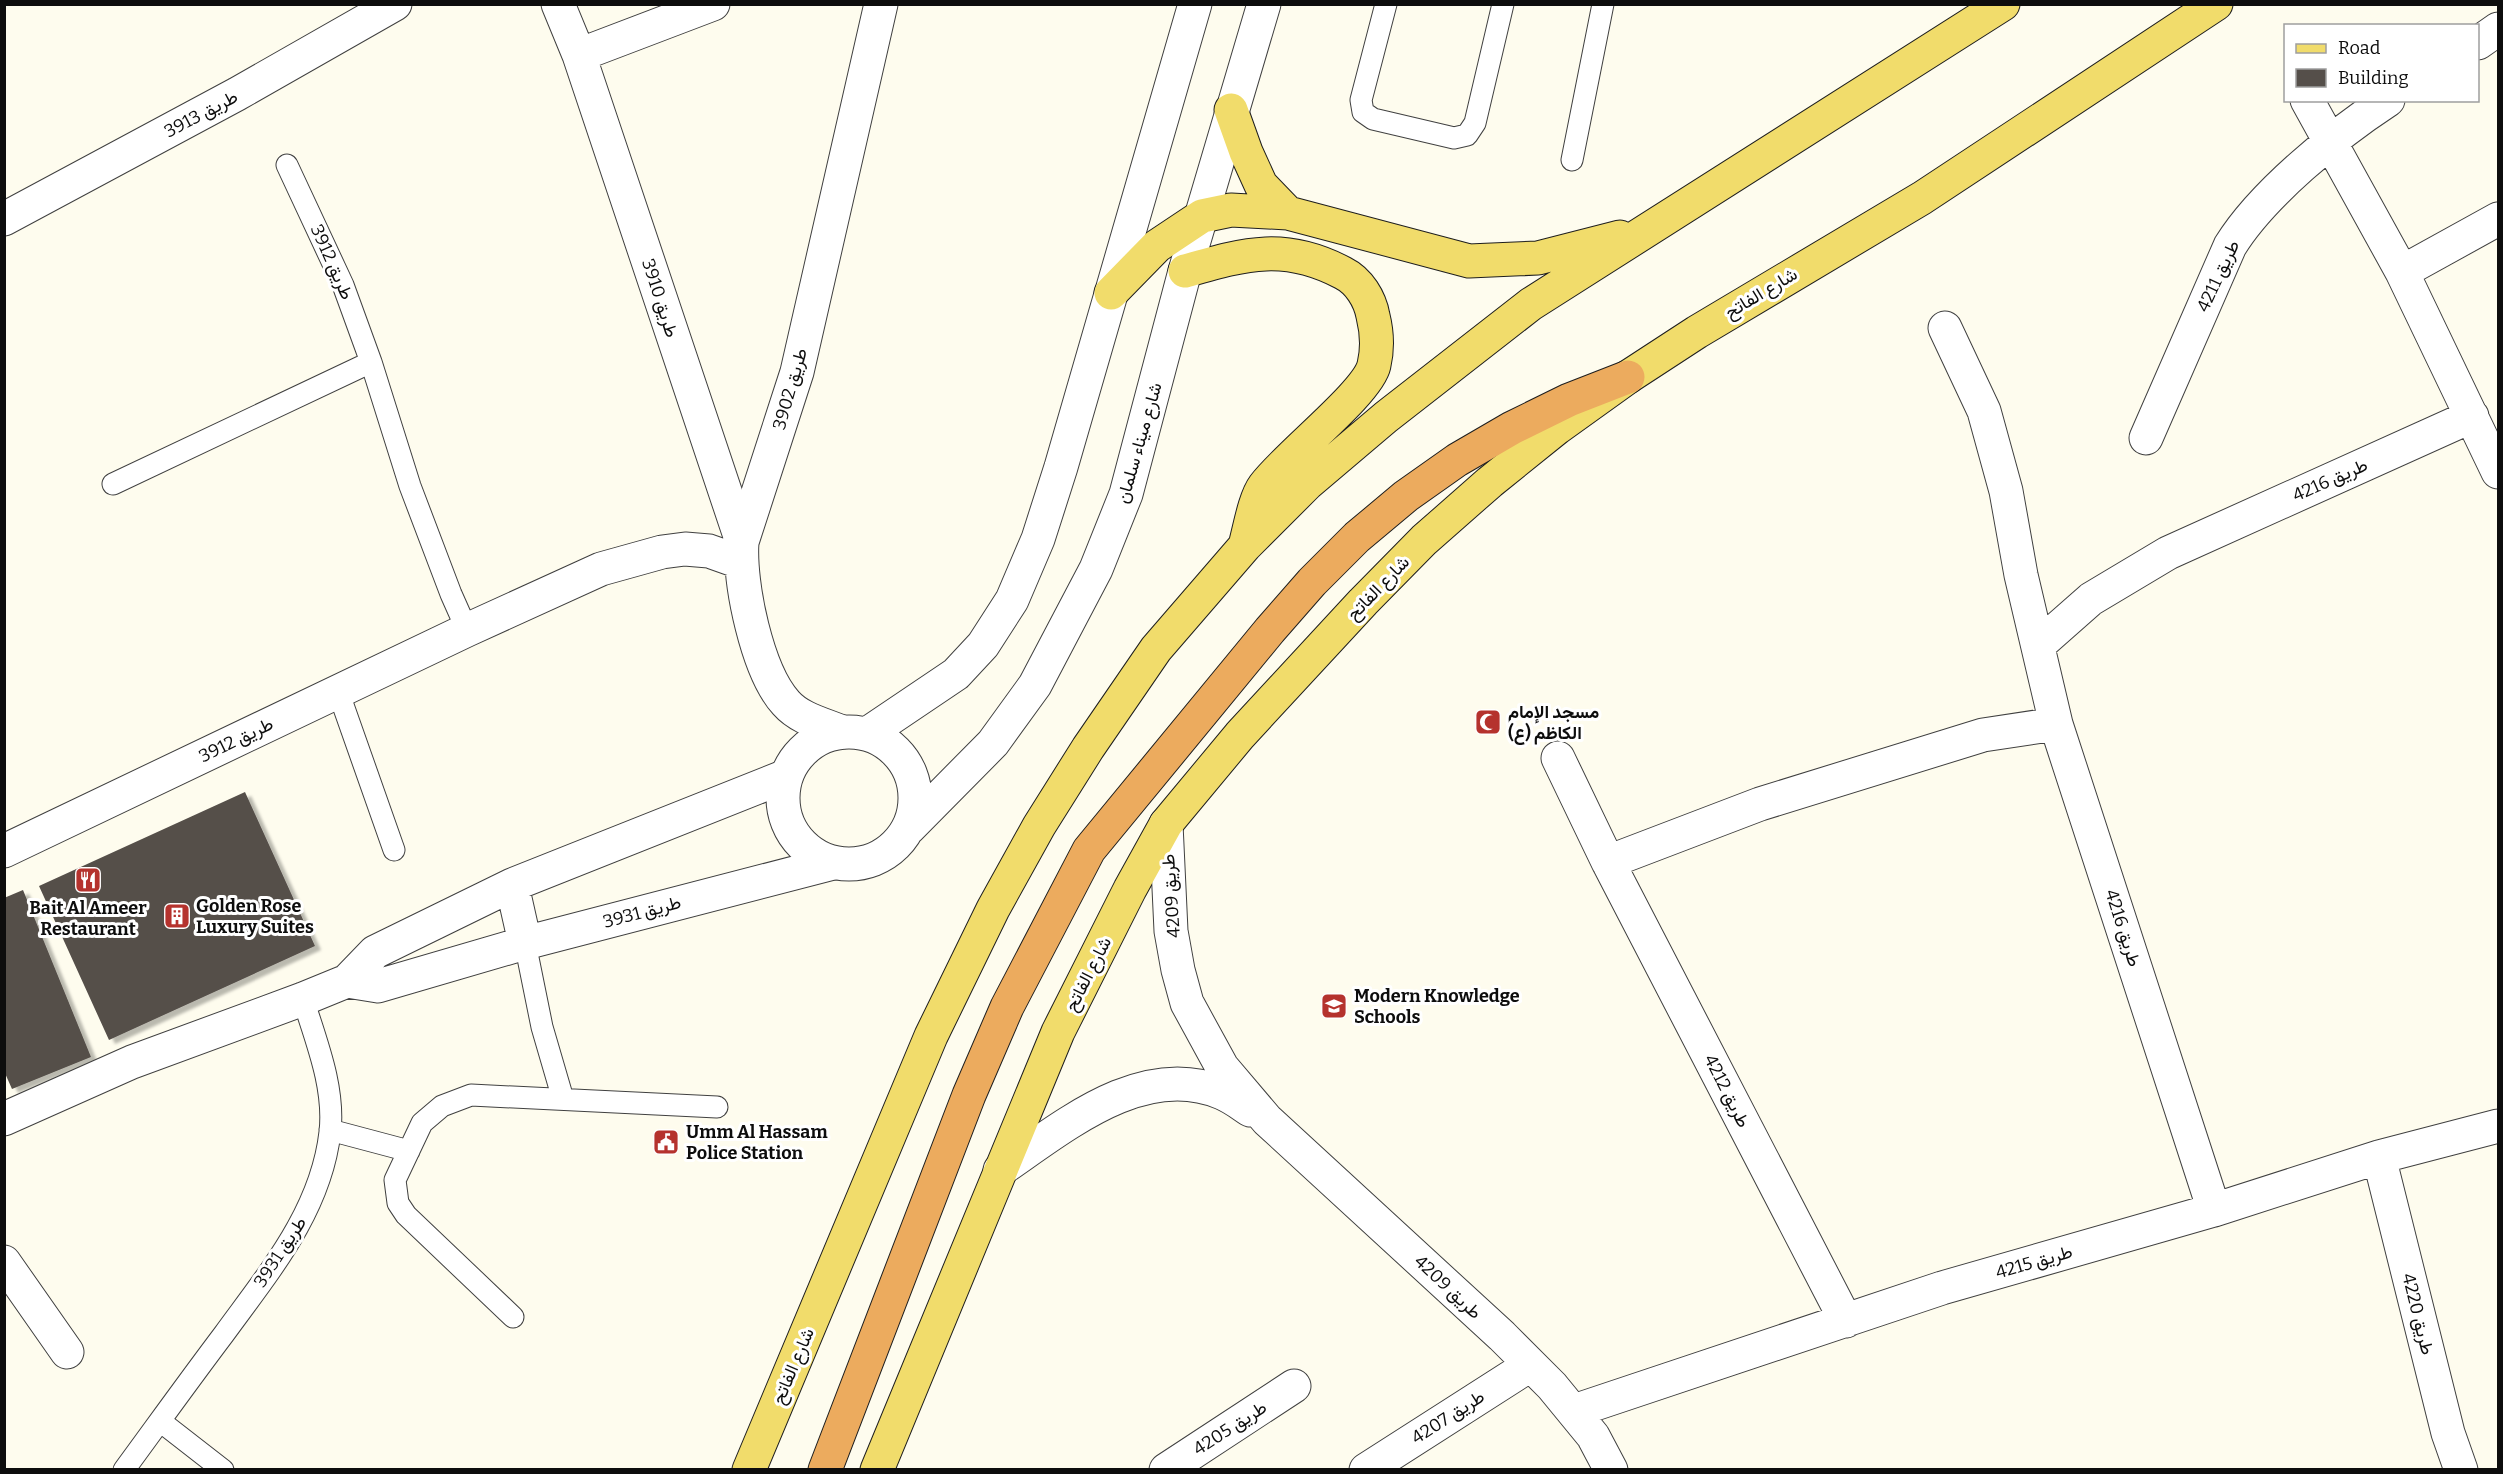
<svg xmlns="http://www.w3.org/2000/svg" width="2503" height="1474" viewBox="0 0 2503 1474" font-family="Bitter,Vazirmatn,serif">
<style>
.building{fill:#554f4a;filter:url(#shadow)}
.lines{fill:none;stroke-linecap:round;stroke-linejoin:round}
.service-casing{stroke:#404040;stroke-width:23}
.minor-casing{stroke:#404040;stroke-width:35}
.tertiary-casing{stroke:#404040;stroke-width:35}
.primary-casing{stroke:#1e1e1e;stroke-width:35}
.motorway-casing{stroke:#1e1e1e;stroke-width:35}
.service{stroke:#fff;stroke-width:21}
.minor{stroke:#fff;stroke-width:33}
.tertiary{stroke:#fff;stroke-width:33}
.primary{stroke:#f1dc6b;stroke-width:33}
.motorway{stroke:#ecab5e;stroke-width:33}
.labels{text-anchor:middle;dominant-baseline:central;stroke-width:6;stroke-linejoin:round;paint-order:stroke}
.street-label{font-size:18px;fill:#0d0d0d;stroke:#fff}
.poi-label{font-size:18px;font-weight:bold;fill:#0d0d0d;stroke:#fff;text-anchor:start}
</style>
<defs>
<filter id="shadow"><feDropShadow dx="6" dy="4" stdDeviation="1.5" flood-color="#0004"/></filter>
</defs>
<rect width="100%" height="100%" fill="#fefcee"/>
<path class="building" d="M245,792L315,946L109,1040L39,886Z
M23,890L91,1057L12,1089L4,1071V898Z"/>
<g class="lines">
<defs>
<path id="service" d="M1386,4L1361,100L1363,112L1373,119L1454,138L1467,135L1475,123L1503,4
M1572,160L1603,4
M287,165L343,285L371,362L410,486L451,594L467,630
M113,484L371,362
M338,691L394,850
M525,943L542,1027L563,1099
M330,1130L409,1151
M513,1317L406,1215L398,1203L395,1180L422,1123L442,1106L471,1095L717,1107
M160,1421L223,1470
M124,1470C157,1425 190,1379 224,1334C269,1272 321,1211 330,1132C335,1087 316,1041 303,999"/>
<path id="minor" d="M558,4L579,55L742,542
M2478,43L2498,29
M579,55L713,4
M2307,100L2402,272L2498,472
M4,219L237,94L395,4
M2402,272L2498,219
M1945,328L1984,411L2006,491L2021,575L2056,724L2214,1210
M2146,438L2230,246C2262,194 2336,134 2388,100
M2040,644L2091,599L2168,553L2472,416
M842,732C823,724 800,719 786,703C757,671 739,584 742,542L797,372L881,4
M1558,758L1608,862L1846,1321
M1166,824L1171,931L1178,970L1187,1003L1222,1067L1267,1120L1502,1336L1552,1386L1593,1436L1611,1470
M4,851L467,630L601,569L662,552L685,549L709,551L740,562
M1608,862L1760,804L1983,735L2056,724
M512,885L525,943
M347,981L378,986L525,943L833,863
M4,1119L132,1062L303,999L347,981L375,952L512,885L786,776
M2379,1157L2448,1433L2461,1470
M1000,1170C1062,1128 1142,1059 1222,1093C1232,1097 1241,1104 1250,1110
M4,1262L67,1352
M1574,1411L1942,1288L2214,1210L2379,1157L2498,1126
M1166,1470L1294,1386
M1366,1470L1530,1365"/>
<path id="tertiary" d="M783 798a66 66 0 1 1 132 0a66 66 0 1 1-132 0Z
M867,734L956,674L983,645L1012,600L1038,539L1061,467L1195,4
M909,828L993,743L1035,685L1096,569L1126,494L1185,271L1264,4"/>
<path id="primary" d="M1231,110L1246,152L1261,185L1288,213
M1185,271C1245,254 1284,242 1343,273C1359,281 1370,299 1373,316C1377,332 1378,348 1374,365C1368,393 1286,456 1264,486C1255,498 1250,527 1246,542
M1111,293L1157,246L1202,216L1231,210L1288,213L1469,261L1538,258L1620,237
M749,1470L931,1036L993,909L1039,826L1088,748L1156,649L1245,546L1307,484L1386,417L1531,304L2003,4
M877,1470L1058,1032L1130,889L1166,824L1240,735L1363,602L1424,540L1490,482L1557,428L1628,377L1697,332L1922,198L2216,4"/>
<path id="motorway" d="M825,1470L969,1095L1007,1007L1089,850L1270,630L1312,582L1357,537L1406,496L1457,460L1512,428L1569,400L1628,377"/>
</defs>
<use href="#service" class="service-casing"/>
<use href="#minor" class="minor-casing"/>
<use href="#tertiary" class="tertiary-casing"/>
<use href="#primary" class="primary-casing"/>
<use href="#motorway" class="motorway-casing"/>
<use href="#service" class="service"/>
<use href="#minor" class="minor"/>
<use href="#tertiary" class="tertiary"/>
<use href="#primary" class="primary"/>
<use href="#motorway" class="motorway"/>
</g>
<defs>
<symbol id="mosque-square" viewBox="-11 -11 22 22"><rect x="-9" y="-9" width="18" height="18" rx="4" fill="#b5322d" stroke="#fff"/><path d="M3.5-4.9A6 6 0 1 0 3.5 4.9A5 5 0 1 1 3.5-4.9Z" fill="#fff"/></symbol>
<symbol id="restaurant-square" viewBox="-11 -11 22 22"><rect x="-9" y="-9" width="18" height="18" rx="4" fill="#b5322d" stroke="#fff"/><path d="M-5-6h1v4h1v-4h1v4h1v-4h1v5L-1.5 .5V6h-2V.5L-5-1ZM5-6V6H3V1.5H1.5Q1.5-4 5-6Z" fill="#fff"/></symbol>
<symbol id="building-square" viewBox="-11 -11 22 22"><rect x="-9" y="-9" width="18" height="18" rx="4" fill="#b5322d" stroke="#fff"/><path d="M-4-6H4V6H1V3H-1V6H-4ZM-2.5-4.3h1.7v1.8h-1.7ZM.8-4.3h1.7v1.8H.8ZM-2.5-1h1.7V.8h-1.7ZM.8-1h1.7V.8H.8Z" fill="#fff"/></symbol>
<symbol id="school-square" viewBox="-11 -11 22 22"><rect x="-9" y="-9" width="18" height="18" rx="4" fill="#b5322d" stroke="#fff"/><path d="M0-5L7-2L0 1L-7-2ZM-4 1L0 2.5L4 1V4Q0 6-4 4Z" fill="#fff"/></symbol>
<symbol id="civic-square" viewBox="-11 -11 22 22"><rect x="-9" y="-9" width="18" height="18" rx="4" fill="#b5322d" stroke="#fff"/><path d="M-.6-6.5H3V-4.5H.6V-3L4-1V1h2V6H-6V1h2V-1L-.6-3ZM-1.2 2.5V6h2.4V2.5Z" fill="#fff"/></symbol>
</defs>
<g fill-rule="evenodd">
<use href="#mosque-square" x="1473" y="707" width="30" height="30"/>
<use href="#restaurant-square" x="73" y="865" width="30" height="30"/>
<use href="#building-square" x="162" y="901" width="30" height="30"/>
<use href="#school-square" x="1319" y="991" width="30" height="30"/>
<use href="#civic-square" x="651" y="1127" width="30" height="30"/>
</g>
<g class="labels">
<g class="street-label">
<text transform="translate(201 114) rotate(-28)">طريق 3913</text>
<text transform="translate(332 262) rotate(66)">طريق 3912</text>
<text transform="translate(2218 276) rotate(-65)">طريق 4211</text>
<text transform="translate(1761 293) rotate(-31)">شارع الفاتح</text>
<text transform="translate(660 298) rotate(72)">طريق 3910</text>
<text transform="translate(790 389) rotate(-74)">طريق 3902</text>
<text transform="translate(1139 443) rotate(-74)">شارع ميناء سلمان</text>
<text transform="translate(2330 480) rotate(-24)">طريق 4216</text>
<text transform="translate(1378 588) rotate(-46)">شارع الفاتح</text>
<text transform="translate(236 740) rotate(-26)">طريق 3912</text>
<text transform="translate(1171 896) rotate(-94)">طريق 4209</text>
<text transform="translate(642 912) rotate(-15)">طريق 3931</text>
<text transform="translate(2123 928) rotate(72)">طريق 4216</text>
<text transform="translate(1088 974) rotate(-63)">شارع الفاتح</text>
<text transform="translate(1727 1091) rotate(63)">طريق 4212</text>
<text transform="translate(280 1252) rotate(-57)">طريق 3931</text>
<text transform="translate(2034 1262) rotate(-16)">طريق 4215</text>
<text transform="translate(1448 1287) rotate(43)">طريق 4209</text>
<text transform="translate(2418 1314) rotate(76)">طريق 4220</text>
<text transform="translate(793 1366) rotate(-67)">شارع الفاتح</text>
<text transform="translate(1448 1417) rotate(-33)">طريق 4207</text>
<text transform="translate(1230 1428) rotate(-33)">طريق 4205</text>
</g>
<g class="poi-label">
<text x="1508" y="712">مسجد الإمام<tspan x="1508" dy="21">الكاظم (ع)</tspan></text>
<text x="196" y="906">Golden Rose<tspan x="196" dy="21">Luxury Suites</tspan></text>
<text x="88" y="908" text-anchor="middle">Bait Al Ameer<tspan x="88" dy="21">Restaurant</tspan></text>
<text x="1354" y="996">Modern Knowledge<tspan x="1354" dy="21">Schools</tspan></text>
<text x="686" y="1132">Umm Al Hassam<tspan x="686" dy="21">Police Station</tspan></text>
</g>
</g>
<rect width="2503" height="1474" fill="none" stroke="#0d0d0d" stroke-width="12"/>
<rect x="2284" y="24" width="195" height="78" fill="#ffffff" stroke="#9e9e9e" stroke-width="1.5"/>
<rect x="2296" y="44" width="30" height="9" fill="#f1dc6b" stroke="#9e9e9e" stroke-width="1.5"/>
<text x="2338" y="54" font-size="18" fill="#0d0d0d">Road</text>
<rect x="2296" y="69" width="30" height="18" fill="#554f4a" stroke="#9e9e9e" stroke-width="1.5"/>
<text x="2338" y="84" font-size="18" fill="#0d0d0d">Building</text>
</svg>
